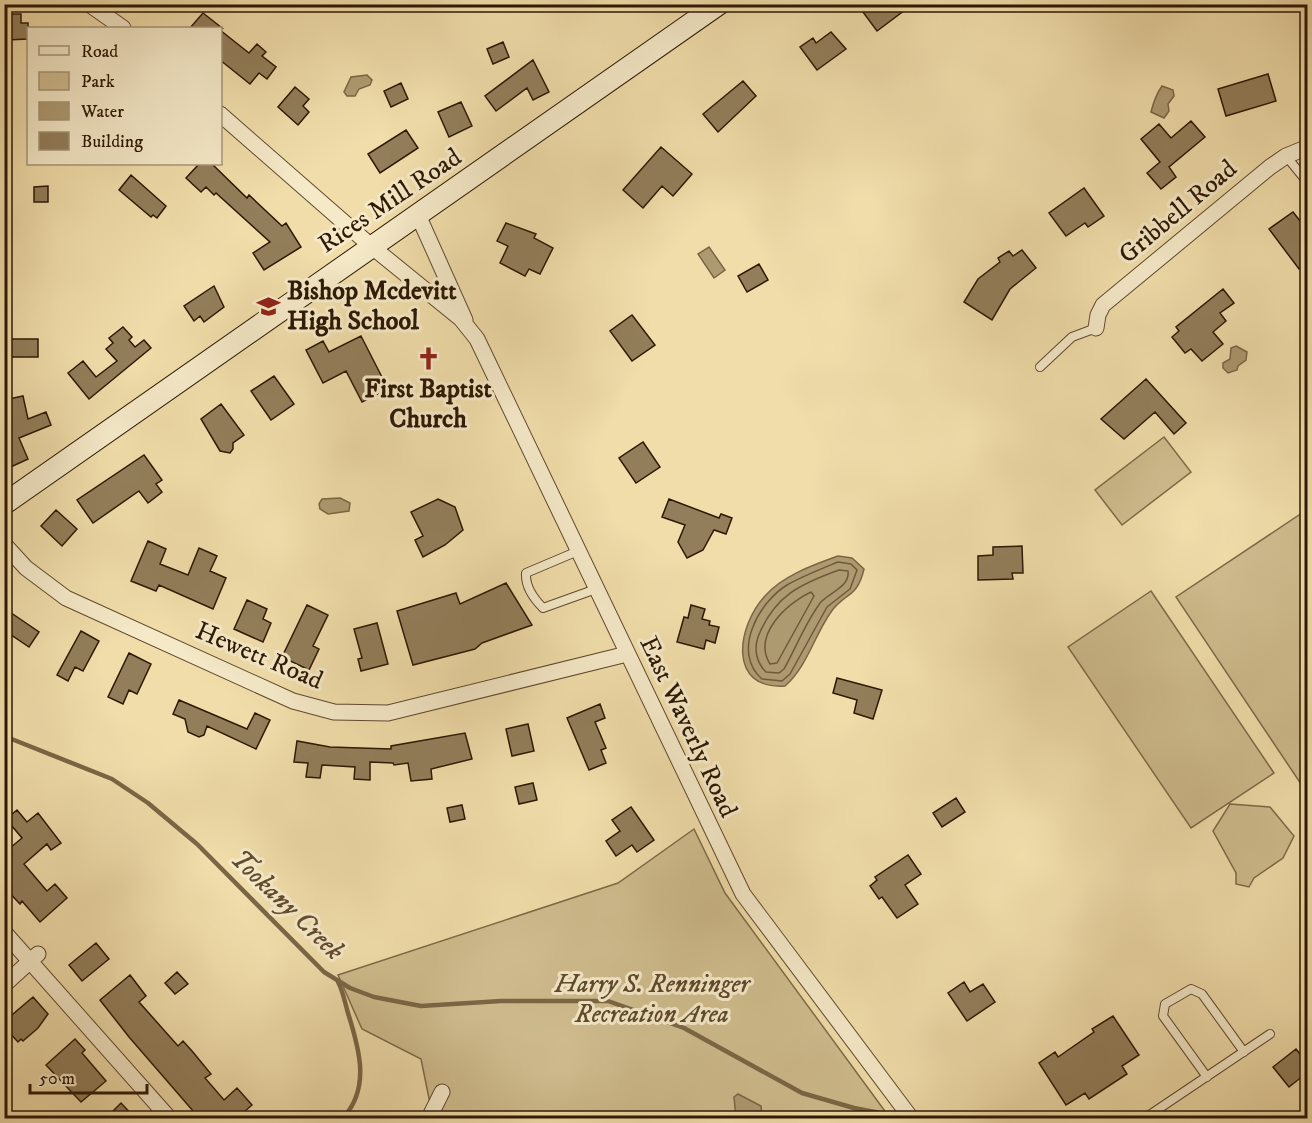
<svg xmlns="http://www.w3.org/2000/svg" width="1312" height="1123" viewBox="0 0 1312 1123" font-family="'IM FELL DW Pica',serif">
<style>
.green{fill:#cfbc8e;stroke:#7e6a48;stroke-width:1.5}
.water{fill:#ae9a71;stroke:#7a6645;stroke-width:1.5}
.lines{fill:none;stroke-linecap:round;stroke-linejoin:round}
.shore{stroke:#6e593a;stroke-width:1.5}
.stream{stroke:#7a6645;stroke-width:4.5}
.building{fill:#927e5a;stroke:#2d1803;stroke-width:1.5}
.lane-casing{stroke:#5e492d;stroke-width:10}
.street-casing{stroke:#5e492d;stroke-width:17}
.secondary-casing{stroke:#2d1803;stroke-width:23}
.lane{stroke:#f5e9c8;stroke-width:8}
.street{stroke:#f5e9c8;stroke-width:15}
.secondary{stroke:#f5e9c8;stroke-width:21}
.labels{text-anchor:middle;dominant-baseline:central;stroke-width:6;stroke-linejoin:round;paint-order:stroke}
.street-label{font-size:26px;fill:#2d1803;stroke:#f5e9c8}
.poi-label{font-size:26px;font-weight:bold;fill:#2d1803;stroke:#f5e9c8;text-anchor:start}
.park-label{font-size:26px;font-style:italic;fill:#5e492d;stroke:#f5e9c8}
.water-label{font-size:27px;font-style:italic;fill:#614c2f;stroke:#f5e9c8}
</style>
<rect width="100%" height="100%" fill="#f0ddaa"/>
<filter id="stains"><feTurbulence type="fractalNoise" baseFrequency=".00333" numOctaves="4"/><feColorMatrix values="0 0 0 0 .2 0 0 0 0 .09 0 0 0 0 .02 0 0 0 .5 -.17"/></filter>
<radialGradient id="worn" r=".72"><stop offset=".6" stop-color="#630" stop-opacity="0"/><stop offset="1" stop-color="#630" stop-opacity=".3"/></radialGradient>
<path class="green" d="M1164,437L1191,472L1122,525L1095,490Z
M1305,511L1308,515L1307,793L1176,597Z
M1151,591L1274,773L1191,828L1068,647Z
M1230,804L1270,807L1294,836L1283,858L1254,878L1249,887L1236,884V873L1213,831Z
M694,829L725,893L890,1118H433L421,1059L362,1029L338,975L618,883Z"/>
<path class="water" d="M367,75L372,80L370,85L359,89L355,96H347L344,92L351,77Z
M1162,86L1173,90L1174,96L1168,104L1169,111L1164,118L1151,112C1153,104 1157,93 1162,86Z
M709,247L725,270L714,278L698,254Z
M1236,346L1247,352L1246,360L1238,366L1237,370L1228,373L1223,368V363L1230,359L1231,348Z
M340,498L350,503L349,511L328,514L320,509L319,504L322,499Z
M838,556L852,558L864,569C857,599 845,592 831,612C814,636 807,667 785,686C727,690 737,626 765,596C782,576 813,565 838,556Z
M738,1094L761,1106L762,1118H736L734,1097Z"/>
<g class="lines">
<path class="shore" d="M838,562L851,564L857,570L850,589L827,607L790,674L782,681L762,679C731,652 759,602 787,585C803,576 821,569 838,562Z
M839,570L848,571C850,587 830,592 821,602C806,621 796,648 784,669L779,673L766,672C756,662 754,649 758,637C774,596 800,584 839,570Z
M811,592L814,596L777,663L770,664C752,635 787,603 811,592Z"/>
<path class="stream" d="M4,736L112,779L148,803L197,844L324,972L350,988L374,997L421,1006L501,1001H608L684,1028L802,1093L854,1108L906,1118
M338,982C343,991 345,1003 348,1013C359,1048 371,1088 343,1118"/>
</g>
<path class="building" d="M857,4H913L877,31Z
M203,13L222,28H190Z
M6,14H21V23H28V39L7,40Z
M220,30L249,53L257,44L266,52L262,56L276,67L267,79L259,73L250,84L220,60Z
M831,32L846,49L817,70L800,47L813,38L816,43Z
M503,42L509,57L493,64L487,49Z
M533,60L549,92L533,100L527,88L496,111L485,96Z
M1268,74L1276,101L1226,116L1218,89Z
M743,81L756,96L718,132L703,114Z
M401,83L408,99L391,107L384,91Z
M295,87L309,99L303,106L309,112L298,125L278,107Z
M461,102L472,126L449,137L438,112Z
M1191,121L1205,137L1169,167L1176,177L1161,189L1147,173L1160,162L1141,139L1159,124L1171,138Z
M406,130L418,148L380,173L368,154Z
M661,147L692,174L673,196L662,186L643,208L623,190Z
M199,164H212L247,198L249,195L282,226L286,223L301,247L264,270L253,253L270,242L216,193L214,195L206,187L201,192L186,178Z
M131,175L166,206L157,218L153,215L151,217L119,190Z
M48,186V202H34V187Z
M1084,188L1104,216L1088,227L1085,223L1066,236L1049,213Z
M1293,212L1308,231V262L1299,269L1269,229Z
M506,223L536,234L534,238L553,248L540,274L529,269L525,276L500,263L508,246L497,241Z
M1022,250L1036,268L1010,289L992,320L964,302L978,279L1000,262L998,258L1009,251L1013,256Z
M759,264L768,280L747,292L738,276Z
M214,286L224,307L204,322L200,316L194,321L184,306Z
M1223,289L1234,303L1220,313L1226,321L1213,332L1223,344L1202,361L1191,349L1185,353L1172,337L1179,331L1176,327Z
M632,315L655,345L632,361L610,331Z
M123,327L132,337L129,340L135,347L144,340L151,348L89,399L68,373L83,361L96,377L117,361L106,349L113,343L109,338Z
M361,336L388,389L362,402L346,371L323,383L306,350L323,341L329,352Z
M4,339H38V357H4Z
M274,376L294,404L271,420L251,391Z
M1146,379L1186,423L1174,434L1155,412L1124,439L1101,419Z
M23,396L28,419L46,412L51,425L19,438L28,459L4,470V400Z
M221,404L244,435L233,443V449L230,453L220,451L201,419Z
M643,442L660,467L636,483L619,458Z
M144,455L162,480L156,484L162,492L148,503L139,491L93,523L77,500Z
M438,499L455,507L463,530L445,545L423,557L415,540L423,536L411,512Z
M669,499L719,518L721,514L732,518L726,534L714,530L703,550L687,558L678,542L685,525L662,517Z
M56,510L77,529L62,546L41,526Z
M148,541L166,549L160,564L188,575L199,548L217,556L210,571L226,578L213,609L159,585L156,591L131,581Z
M1022,546L1023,573H1012L1013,579L978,580V556L993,555V547Z
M506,583L532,625L482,643L475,649L413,665L397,611L456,593L460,604Z
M247,600L267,609L263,619L271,623L263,642L234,629Z
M307,605L328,615L313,646L319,649L309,670L282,657Z
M691,605L705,609L702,619L710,621L709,625L719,627L715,643L706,640L704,649L677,642L684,617L688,618Z
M4,608L39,632L29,647L4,630Z
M377,623L388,664L361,671L358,659L362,658L354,629Z
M81,631L99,641L83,671L75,667L68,681L57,675Z
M129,653L151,664L137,694L129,690L123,704L108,697Z
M837,678L882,690L873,719L854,713L857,700L833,693Z
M179,700L247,729L255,713L270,720L256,749L207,726L204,735L199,737L188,732L185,719L173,714Z
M600,704L605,718L595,722L606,748L601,750L606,763L589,770L567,718Z
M528,724L534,751L512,756L506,729Z
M465,733L472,759L431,769L432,779L411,781L408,763L394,765L393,763L370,762V780L354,779L355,767L322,765L320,778L306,777L308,763L294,762L297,741L330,747L391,749V746Z
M533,783L537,800L519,804L515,787Z
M956,798L965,812L942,827L933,813Z
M462,805L465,819L450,822L447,808Z
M631,807L654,840L637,852L632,845L616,856L606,841L620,831L612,820Z
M17,810L27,822L38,813L61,843L51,850L47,844L24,864L47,891L55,884L67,898L40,922L22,901L20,904L4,887V853L22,838L6,819Z
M908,855L921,874L905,885L918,904L897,918L882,897L879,899L870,886L877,880L875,877Z
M96,943L109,959L82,981L69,965Z
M177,972L188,984L175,994L165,983Z
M130,975L146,996L139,1002L178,1046L183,1041L192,1051L211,1074L205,1078L224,1100L237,1088L252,1105L236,1119H200L129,1037L100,1000Z
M964,982L970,992L983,984L995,1002L967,1021L948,993Z
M33,997L48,1014L38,1028L23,1041L21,1039L18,1042L5,1028L10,1024L6,1020Z
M1113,1016L1139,1055L1122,1066L1127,1074L1089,1099L1085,1093L1066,1105L1039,1063L1055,1052L1058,1057L1094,1032L1092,1029Z
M75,1039L85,1050L82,1053L106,1081L81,1102L46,1065Z
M1296,1049L1308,1064V1072L1289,1087L1273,1067Z
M121,1103L136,1119H105Z"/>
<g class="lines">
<defs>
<path id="lane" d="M1286,156L1308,183
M1040,367L1072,337L1096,328
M578,551L526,573C525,587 533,598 543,608L596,589
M1207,1077L1163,1016L1165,1004L1191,989L1202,994L1244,1052
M1145,1118L1270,1034"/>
<path id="street" d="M89,4L123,28
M220,114L371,246L461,319L477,339L743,894L911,1118
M418,215L465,320
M1096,328L1098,315L1103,305L1270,167L1286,156L1308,147
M4,544L26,568L66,598L293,701L334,712L388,713L627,654
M4,932L169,1118
M4,985L38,954
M429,1118L442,1092"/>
<path id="secondary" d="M4,504L719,4"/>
</defs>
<use href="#lane" class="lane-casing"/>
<use href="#street" class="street-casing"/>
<use href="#secondary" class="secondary-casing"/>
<use href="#lane" class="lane"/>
<use href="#street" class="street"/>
<use href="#secondary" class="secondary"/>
</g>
<defs>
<symbol id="school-bare" viewBox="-9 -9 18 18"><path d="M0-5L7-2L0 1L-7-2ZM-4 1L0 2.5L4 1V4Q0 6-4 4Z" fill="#8f2418" stroke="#f5e9c8" stroke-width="2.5" paint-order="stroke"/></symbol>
<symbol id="church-bare" viewBox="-9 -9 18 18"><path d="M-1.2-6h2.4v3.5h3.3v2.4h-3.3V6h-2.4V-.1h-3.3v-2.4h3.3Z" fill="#8f2418" stroke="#f5e9c8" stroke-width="2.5" paint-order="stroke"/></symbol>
</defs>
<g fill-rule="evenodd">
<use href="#school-bare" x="252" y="290" width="33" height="33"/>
<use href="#church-bare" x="412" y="342" width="33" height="33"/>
</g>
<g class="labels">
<g class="street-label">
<text transform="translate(390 201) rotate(-34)">Rices Mill Road</text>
<text transform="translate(1178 212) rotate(-40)">Gribbell Road</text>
<text transform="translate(259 656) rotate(23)">Hewett Road</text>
<text transform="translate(688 727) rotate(65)">East Waverly Road</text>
</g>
<g class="poi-label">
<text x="287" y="291">Bishop Mcdevitt<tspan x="287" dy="30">High School</tspan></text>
<text x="428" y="389" text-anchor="middle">First Baptist<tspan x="428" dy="30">Church</tspan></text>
</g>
<g class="park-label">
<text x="652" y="984">Harry S. Renninger<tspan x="652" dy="30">Recreation Area</tspan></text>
</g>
<g class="water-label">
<text transform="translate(287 905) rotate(44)">Tookany Creek</text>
</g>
</g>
<rect width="1312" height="1123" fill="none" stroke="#f0ddaa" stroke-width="24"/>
<rect x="6" y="6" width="1300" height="1111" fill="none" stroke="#2d1803" stroke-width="3"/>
<rect x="12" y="12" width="1288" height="1099" fill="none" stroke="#2d1803" stroke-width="1.5"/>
<rect x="27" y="27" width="195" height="138" fill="#f5e9c8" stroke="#a59579" stroke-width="1.5"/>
<rect x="39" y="46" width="30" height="9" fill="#f5e9c8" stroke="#a59579" stroke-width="1.5"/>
<text x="81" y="57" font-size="18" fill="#2d1803">Road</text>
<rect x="39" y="72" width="30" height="18" fill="#cfbc8e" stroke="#a59579" stroke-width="1.5"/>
<text x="81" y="87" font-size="18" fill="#2d1803">Park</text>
<rect x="39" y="102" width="30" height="18" fill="#ae9a71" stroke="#a59579" stroke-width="1.5"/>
<text x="81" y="117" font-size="18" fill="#2d1803">Water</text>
<rect x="39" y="132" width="30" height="18" fill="#927e5a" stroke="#a59579" stroke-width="1.5"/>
<text x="81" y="147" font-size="18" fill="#2d1803">Building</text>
<path d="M30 1084v9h117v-9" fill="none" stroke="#2d1803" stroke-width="3"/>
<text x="39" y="1084" font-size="18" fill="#2d1803" stroke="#f5e9c8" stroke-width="4.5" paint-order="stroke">50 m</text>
<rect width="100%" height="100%" filter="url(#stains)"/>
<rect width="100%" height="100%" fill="url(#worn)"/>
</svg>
